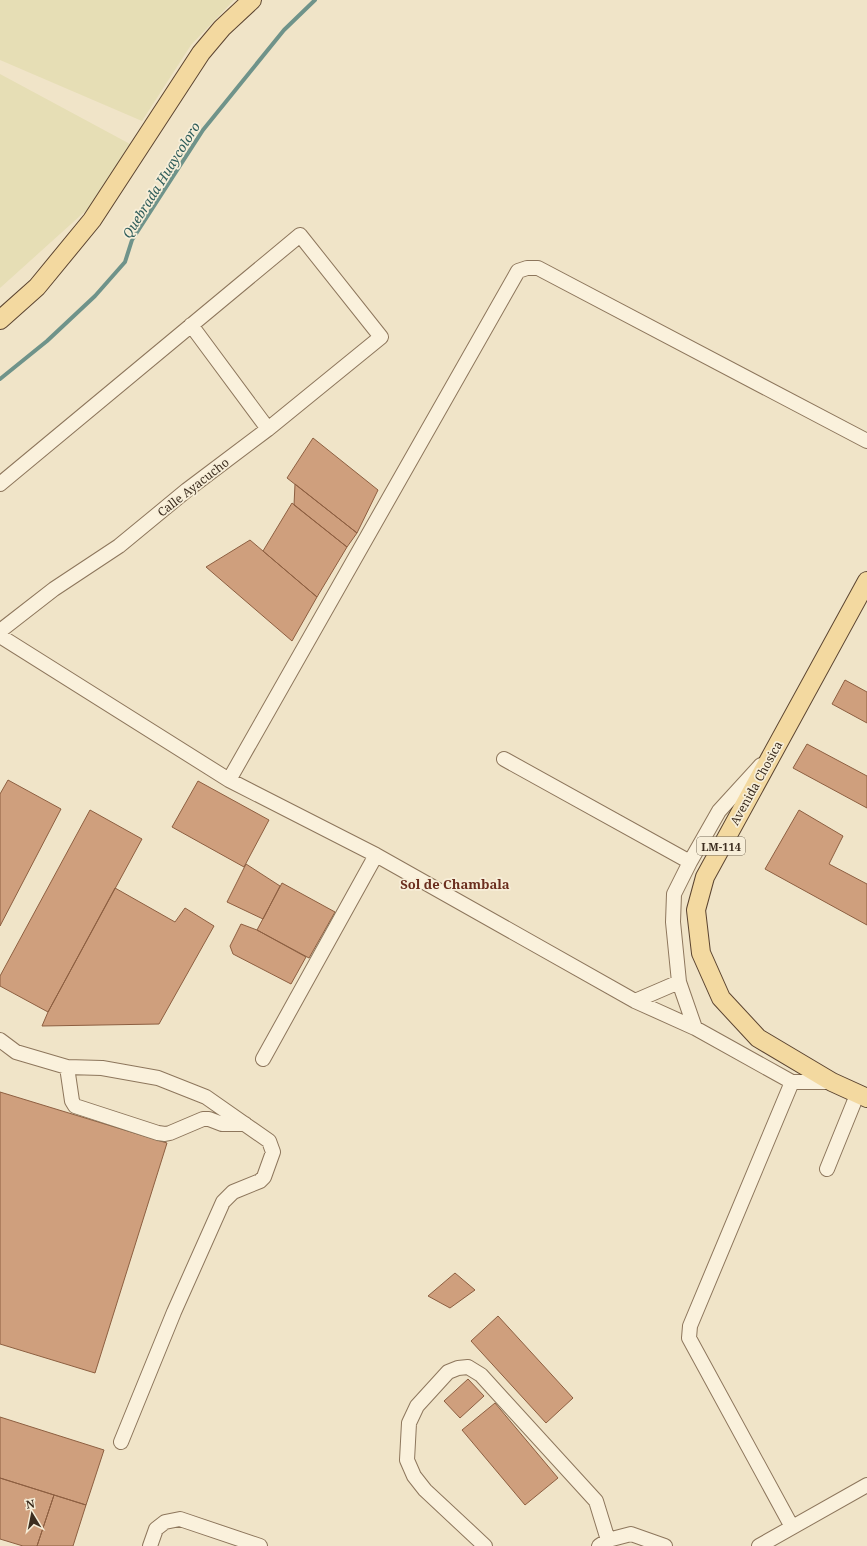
<svg xmlns="http://www.w3.org/2000/svg" width="867" height="1546" viewBox="0 0 867 1546" font-family="'Noto Serif',serif">
<style>
.farmland{fill:#e6deb5}
.lines{fill:none;stroke-linecap:round;stroke-linejoin:round}
.stream{stroke:#6f938a;stroke-width:4}
.building{fill:#cf9f7d;stroke:#8d5f41}
.minor-casing{stroke:#8d765c;stroke-width:16}
.major-casing{stroke:#5b4430;stroke-width:20}
.minor{stroke:#faf1dc;stroke-width:14}
.major{stroke:#f3d9a0;stroke-width:18}
.labels{text-anchor:middle;dominant-baseline:central;stroke-width:3.5;stroke-linejoin:round;paint-order:stroke}
.shield{fill:#f7eed8;stroke:#756857;stroke-width:1}
.shield-label{font-size:11px;font-weight:bold;fill:#3d2e20}
.street-label{font-size:12px;fill:#3d2e20;stroke:#f7eed8}
.water-label{font-size:13px;font-style:italic;fill:#2f5d5a;stroke:#f7eed8}
.neighbourhood-label{font-size:13px;font-weight:bold;fill:#6b2e1e;stroke:#f7eed8}
</style>
<rect width="100%" height="100%" fill="#f0e4c8"/>
<path class="farmland" d="M0,0H234L191,45L142,121L0,60Z
M0,74L130,144L91,206L0,288Z"/>
<g class="lines">
<path class="stream" d="M0,379L47,341L95,296L125,262L132,240L203,130L284,30L315,0"/>
</g>
<path class="building" d="M313,438L378,490L357,533L287,478Z
M295,484L357,533L347,547L294,505Z
M292,503L347,547L317,597L263,551Z
M250,540L317,597L292,641L206,567Z
M845,680L867,692V723L832,704Z
M807,744L867,776V808L793,768Z
M8,780L61,809L0,926V794Z
M198,781L269,820L244,867L172,827Z
M90,810L142,839L48,1012L0,986V976Z
M799,810L843,836L829,864L867,884V925L765,869Z
M246,864L280,886L263,919L227,902Z
M282,883L335,912L309,958L257,930Z
M115,888L175,922L185,908L214,926L159,1024L42,1026L48,1012Z
M241,924L257,930L306,957L291,984L233,954L230,946Z
M0,1092L167,1143L95,1373L0,1344Z
M455,1273L475,1290L450,1308L428,1296Z
M498,1316L573,1398L546,1423L471,1341Z
M468,1379L484,1396L460,1418L444,1401Z
M495,1403L558,1478L525,1505L462,1430Z
M0,1417L104,1450L86,1505L0,1478Z
M0,1478L54,1495L37,1546H23L0,1539Z
M54,1495L86,1505L73,1546H37Z"/>
<g class="lines">
<defs>
<path id="minor" d="M191,325L268,429
M0,484L300,235L381,337L268,429L187,490L119,546L54,589L0,631
M0,636L229,780L376,855L635,1001L695,1028L792,1082H832
M504,759L690,862
M229,780L518,271L527,268H538L867,441
M635,1001L679,982
M695,1028L679,982L673,922L674,894L690,862L719,811L761,765
M0,1040L16,1052L67,1067L102,1068L158,1078L206,1097L269,1141L273,1152L264,1177L260,1181L233,1192L223,1202L174,1312L121,1442
M263,1059L376,855
M67,1067L72,1101L75,1106L158,1133L165,1134L170,1133L203,1119H209L222,1124H245
M792,1082L690,1326L689,1338L792,1527
M827,1169L857,1095
M150,1546L156,1529L165,1522L180,1519L260,1546
M485,1546L425,1490L414,1476L407,1460L409,1423L417,1406L448,1372L458,1368L468,1367L481,1375L596,1501L608,1540
M599,1546L608,1540L631,1534L665,1546
M759,1546L867,1485"/>
<path id="major" d="M0,320L37,287L92,220L201,53L222,28L252,0
M867,581L705,877L696,910L701,953L721,998L758,1038L832,1082L867,1098"/>
</defs>
<use href="#minor" class="minor-casing"/>
<use href="#major" class="major-casing"/>
<use href="#minor" class="minor"/>
<use href="#major" class="major"/>
</g>
<g class="labels">
<rect class="shield" x="697" y="837" width="48" height="18" rx="3"/>
<g class="shield-label">
<text x="721" y="846">LM-114</text>
</g>
<g class="street-label">
<text transform="translate(193 487) rotate(-38)">Calle Ayacucho</text>
<text transform="translate(756 783) rotate(-61)">Avenida Chosica</text>
</g>
<g class="water-label">
<text transform="translate(161 180) rotate(-58)">Quebrada Huaycoloro</text>
</g>
<g class="neighbourhood-label">
<text x="455" y="884">Sol de Chambala</text>
</g>
</g>
<g transform="translate(32 1514) rotate(350)" stroke="#f7eed8" stroke-width="3" paint-order="stroke">
<path d="M0-3L7 15L0 10L-7 15Z" fill="#3d2e20"/>
<text y="-6" font-size="11" font-weight="bold" text-anchor="middle" fill="#3d2e20">N</text>
</g>
</svg>
